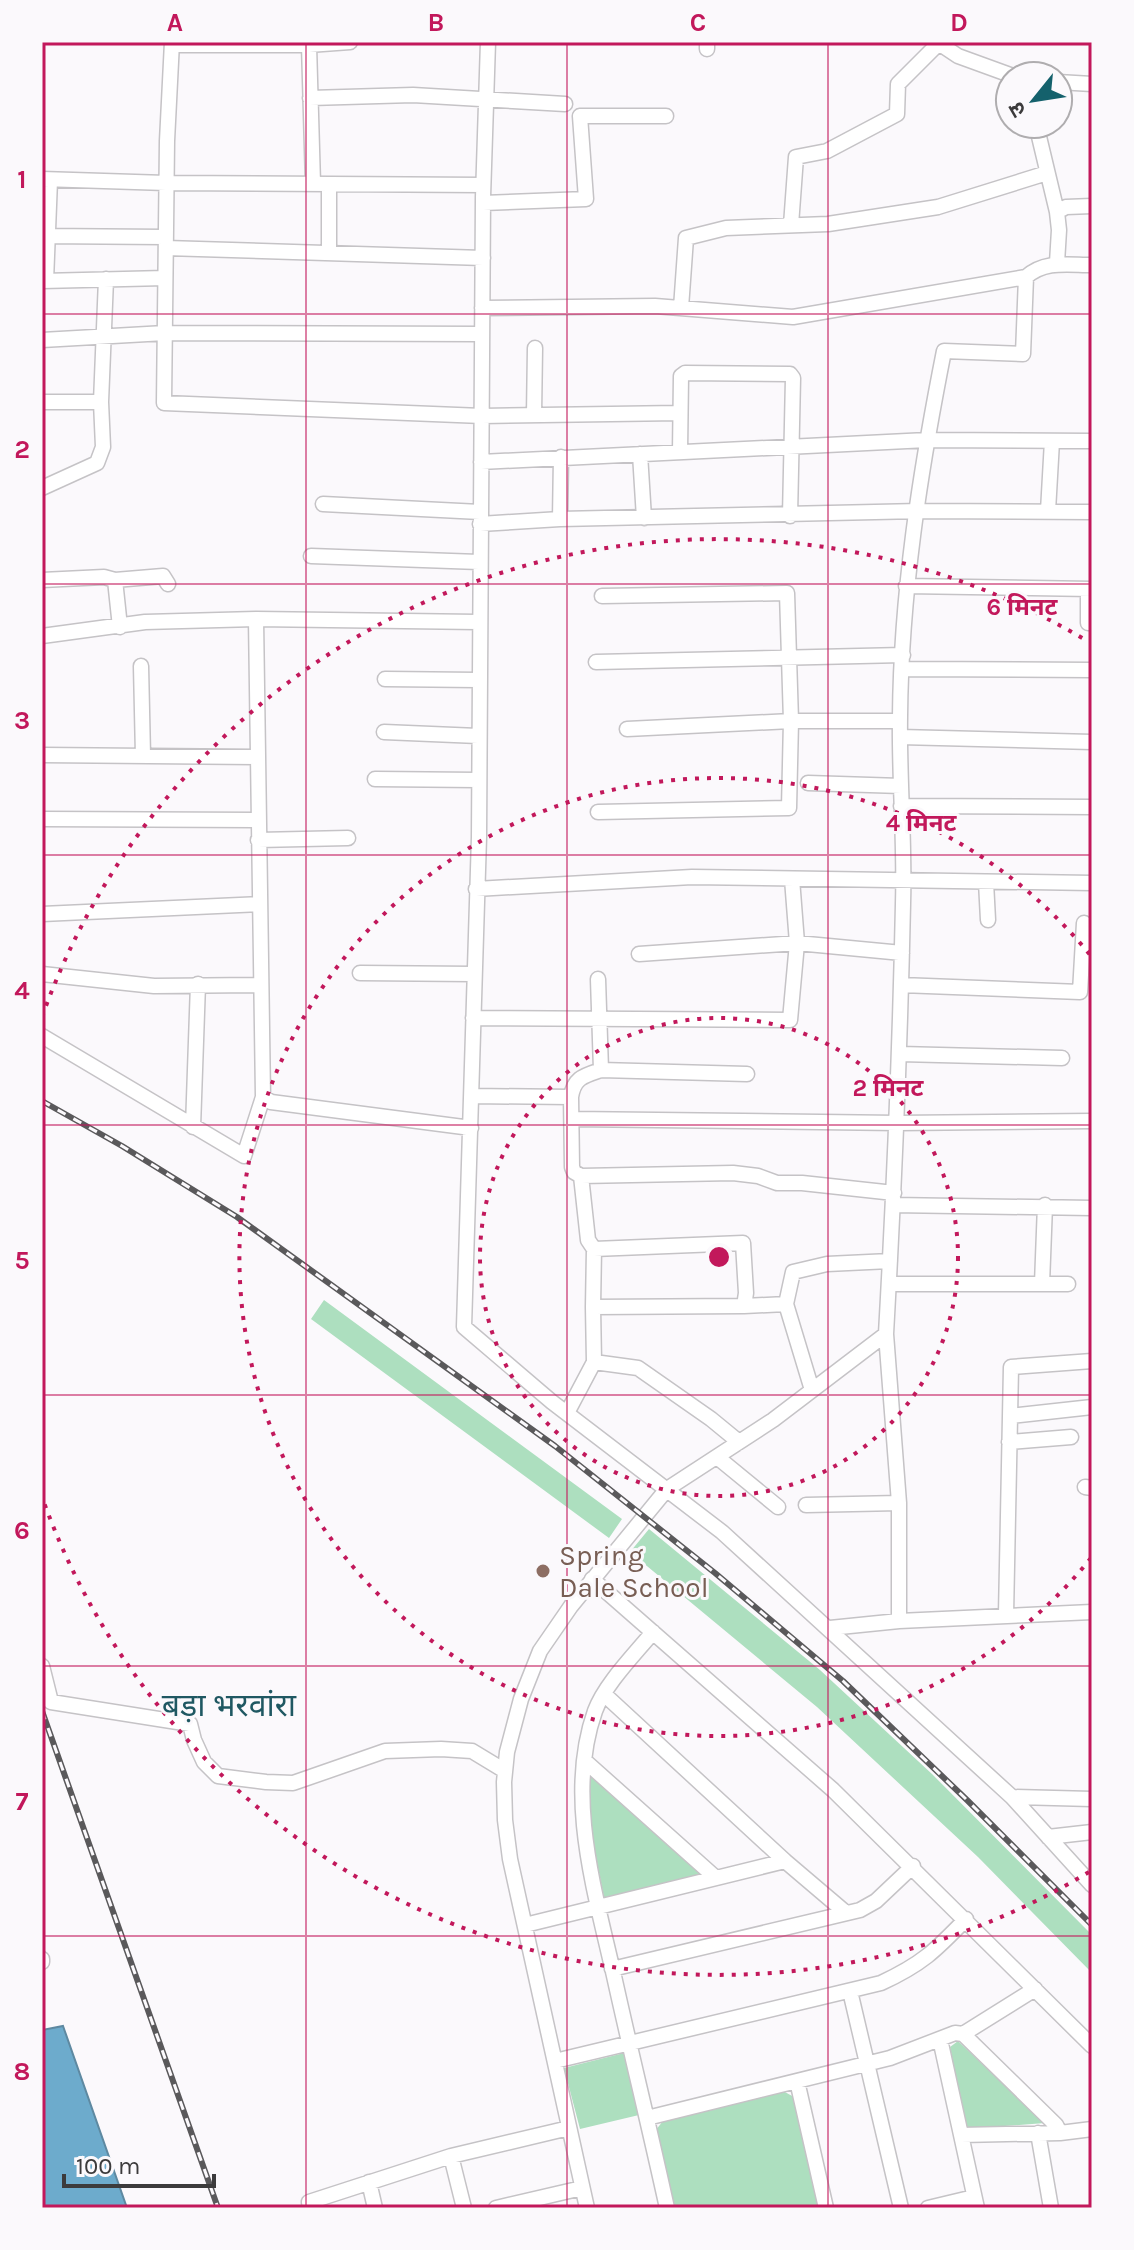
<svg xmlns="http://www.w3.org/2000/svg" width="1134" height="2250" viewBox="0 0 1134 2250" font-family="Karla,'Noto Sans Devanagari',sans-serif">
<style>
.green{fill:#addfbf}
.water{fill:#6dabcc;stroke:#5e89a1;stroke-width:2}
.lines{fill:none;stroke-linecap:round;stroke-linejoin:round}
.minor-casing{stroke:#c5c3c6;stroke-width:17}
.minor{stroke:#fff;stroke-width:14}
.rail-casing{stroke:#5a595b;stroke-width:6}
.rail{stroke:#fbf9fc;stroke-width:3;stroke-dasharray:9;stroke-linecap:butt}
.grid{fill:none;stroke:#c2185b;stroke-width:2;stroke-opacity:0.55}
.ring{fill:none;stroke:#c2185b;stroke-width:4;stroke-dasharray:4 8}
.education-dot{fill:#8d6e63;stroke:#fbf9fc;stroke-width:3}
.labels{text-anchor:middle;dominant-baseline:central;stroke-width:6;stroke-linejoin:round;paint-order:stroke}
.education-label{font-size:28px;fill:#785e54;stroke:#fbf9fc;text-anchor:start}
.quarter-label{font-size:32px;fill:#1f5862;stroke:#fbf9fc}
.centre{fill:#c2185b;stroke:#fbf9fc;stroke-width:4}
.ring-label{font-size:24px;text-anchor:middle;font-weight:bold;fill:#c2185b;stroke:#fbf9fc;stroke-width:6;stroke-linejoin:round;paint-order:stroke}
.neatline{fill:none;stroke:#c2185b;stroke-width:3}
.grid-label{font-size:26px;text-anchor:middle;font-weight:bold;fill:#c2185b}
</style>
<rect width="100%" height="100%" fill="#fbf9fc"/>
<path class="green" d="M324,1300L622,1519L609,1538L311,1319Z
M649,1529L820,1670L932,1774L1092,1935V1973L978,1857L817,1707L630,1552Z
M591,1773L706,1874L604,1898L589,1822L587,1776Z
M958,2041L1045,2123L966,2129L950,2047Z
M624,2053L639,2115L580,2129L564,2068Z
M783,2091L794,2097L820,2208H674L655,2131L663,2121Z"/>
<path class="water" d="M63,2026L127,2208H42V2030Z"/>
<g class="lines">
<defs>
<path id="minor" d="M172,42L167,141L164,403L482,416L679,413
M488,42L483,197L479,837L464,1327L552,1402L722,1532L1012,1797L1092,1885
M937,42L958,56L1013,76
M172,45H309L350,42
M309,45L313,184
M707,49V42
M1058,82L1092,84
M310,98L413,95L565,104
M1036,124L1057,212L1059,230L1057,263
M42,179L166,183L483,185
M329,184V253
M483,203L586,199L580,116H666
M1057,212L1066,207L1092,206
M791,225L796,157L827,151L897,114L898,84L939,43
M42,236L165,237
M166,248L483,258
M42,281L165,278
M46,281L50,180
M482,308L655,306L793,317L1026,277C1045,260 1068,265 1092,265
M681,308L686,238L726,228L828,224L938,207L1047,173
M42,340L165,333L482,334
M42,402H101L106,279
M534,415L535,348
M680,452L681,376L685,373L790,374L793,378L790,516
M640,454L644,518
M481,462L927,440L1092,441
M42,488L97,463L103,447L101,402
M323,504L480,512
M1048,511L1052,441
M560,519L561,457
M480,524L560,519L920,511L1092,512
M311,556L479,562
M42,580L104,577L115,580L120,627
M115,580L163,576L168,584
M906,586L1092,589
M1088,589V623H1092
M42,636L145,622L256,619
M596,662L903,655
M141,666L143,756
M902,669L1092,670
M385,679L478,680
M627,729L791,721H900
M384,732L478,736
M900,737L1092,742
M42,755L258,757
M375,779L478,780
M808,783L901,786
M901,806L1092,807
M598,812L789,808L791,721L787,593L602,596
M42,819L259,820
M258,840L348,838
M986,882L988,920
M476,889L692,877L1092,883
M42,914L260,904
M639,954L797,943L902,953
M360,973L474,974
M42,974L154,986L261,985
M598,979L601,1070L747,1074
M901,985L1080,992L1084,923
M473,1018L790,1020L797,943L792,879
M42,1036L244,1156L263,1097
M900,1054L1062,1058
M471,1096L571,1097L572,1167L574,1172L581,1176
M571,1097C574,1078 583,1076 601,1070
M572,1119L898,1123L1092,1121
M193,1127L198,984
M471,1128L271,1102L263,1097L256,619L478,622
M893,1205L1092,1208
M889,1284H1068
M1042,1284L1045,1205
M744,1306L786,1304
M593,1307L594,1249
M886,1334L899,1503V1621
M812,1390L786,1304L793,1272L827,1264L890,1261
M567,1413L594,1362
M1010,1416L1092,1407
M739,1442L711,1419L638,1368L594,1362L593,1307L744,1306L746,1293L743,1243L594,1249L588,1240L581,1176L733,1173L758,1176L777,1183H802L894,1193
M1009,1442L1071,1437
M717,1457L778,1507
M1085,1487L1092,1488
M806,1505L899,1503
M592,1579L833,1790L1092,2046
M1006,1615L1011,1367L1092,1361
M830,1628L899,1621L1092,1612
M653,1632C635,1654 605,1684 595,1711C565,1796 595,1891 614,1976C631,2053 650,2130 667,2208
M42,1666L51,1702L190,1724L194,1740L204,1762L218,1776L266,1782L293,1783L385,1751L441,1749L472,1751L505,1771
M605,1695L785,1861L845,1912
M585,1761L716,1878
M1012,1797L1092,1799
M1048,1837L1092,1832
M525,1925L785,1861
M42,1959V1962
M612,1969L860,1910L876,1901L913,1866
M850,1991L901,2208
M963,2034L1035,1989
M940,2039L977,2208
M555,2061L881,1983C922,1964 935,1951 966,1919
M797,2081L826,2208
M647,2118L890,2058L955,2033L963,2034L1056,2125L1060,2133
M1038,2133L1051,2208
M961,2135L1060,2133L1092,2129
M451,2156L464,2208
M369,2182L375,2208
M310,2208L309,2202L451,2156L569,2128
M496,2208L582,2188
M587,2208L510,1859L505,1820L504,1782L507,1752L521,1699L540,1651L571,1606L667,1489L773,1420L886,1334C894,1191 900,1048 903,904C905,842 899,779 900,717C901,593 920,472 944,351L1023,354L1026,277
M928,2208L974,2197"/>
</defs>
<use href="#minor" class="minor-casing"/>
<use href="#minor" class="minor"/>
<defs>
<path id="rail" d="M42,1101L122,1146L237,1217L555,1446L715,1573L843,1681L967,1800L1092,1925
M42,1711L218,2208"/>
</defs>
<use href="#rail" class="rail-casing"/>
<use href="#rail" class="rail"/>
</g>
<path class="grid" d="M306,42V2208M567,42V2208M828,42V2208M42,314H1092M42,584H1092M42,855H1092M42,1125H1092M42,1395H1092M42,1666H1092M42,1936H1092"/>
<g class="ring">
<circle cx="719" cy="1257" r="239"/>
<path d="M1091 1558A479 479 0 1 1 1091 956"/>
<path d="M1089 1872A718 718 0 0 1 42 1497M42 1017A718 718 0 0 1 1089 642"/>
</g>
<circle class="education-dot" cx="543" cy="1571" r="8"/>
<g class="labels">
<g class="education-label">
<text x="559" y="1555">Spring<tspan x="559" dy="32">Dale School</tspan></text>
</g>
<g class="quarter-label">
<text x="229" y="1705">बड़ा भरवांरा</text>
</g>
</g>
<circle cx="719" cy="1257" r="12" class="centre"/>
<g class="ring-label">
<text x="1022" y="615">6 मिनट</text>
<text x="921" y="831">4 मिनट</text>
<text x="888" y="1096">2 मिनट</text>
</g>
<rect width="1134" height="2250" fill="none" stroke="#fbf9fc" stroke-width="88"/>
<g transform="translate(1034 100) rotate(240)"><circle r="38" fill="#fbf9fc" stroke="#afadaf" stroke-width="2"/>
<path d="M0-6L14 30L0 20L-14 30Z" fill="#14616c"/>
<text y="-12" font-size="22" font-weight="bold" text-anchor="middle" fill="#3c3b3c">उ</text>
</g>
<path d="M64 2174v12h150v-12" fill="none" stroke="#3c3b3c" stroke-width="4"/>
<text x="76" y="2174" font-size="24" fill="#3c3b3c" stroke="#fbf9fc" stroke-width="6" paint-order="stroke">100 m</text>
<rect x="44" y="44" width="1046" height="2162" class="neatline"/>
<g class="grid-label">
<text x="175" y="31">A</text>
<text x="436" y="31">B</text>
<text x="698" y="31">C</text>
<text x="959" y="31">D</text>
<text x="22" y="188">1</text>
<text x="22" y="458">2</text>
<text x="22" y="729">3</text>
<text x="22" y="999">4</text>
<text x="22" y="1269">5</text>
<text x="22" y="1539">6</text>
<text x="22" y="1810">7</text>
<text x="22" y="2080">8</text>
</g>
</svg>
